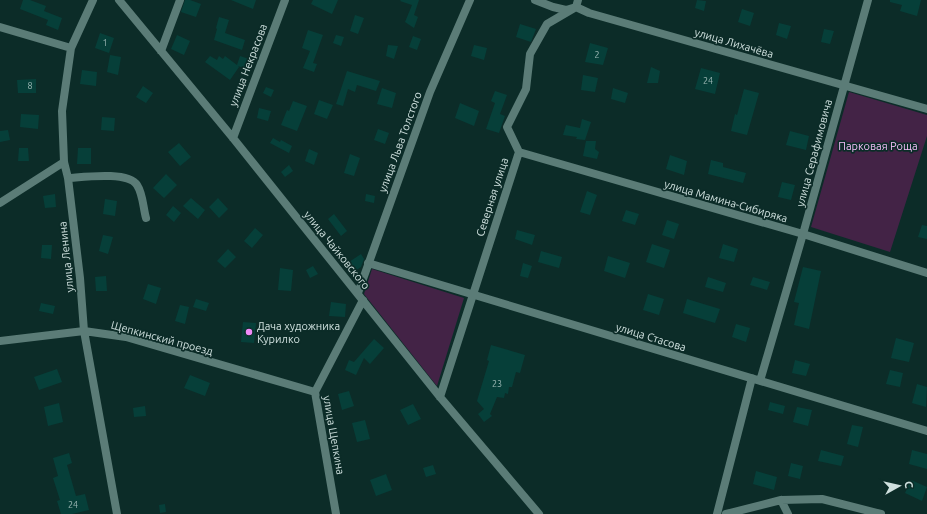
<svg xmlns="http://www.w3.org/2000/svg" width="927" height="514" viewBox="0 0 927 514" font-family="Ubuntu,sans-serif">
<style>
.green{fill:#432346}
.building{fill:#063f39}
.lines{fill:none;stroke-linecap:round;stroke-linejoin:round}
.minor{stroke:#5b7c77;stroke-width:8}
.poi-dot{fill:#ee8bf8;stroke:#0c2c28;stroke-width:1.5}
.labels{text-anchor:middle;dominant-baseline:central;stroke-width:3.5;stroke-linejoin:round;paint-order:stroke}
.number-label{font-size:9px;fill:#9db8b5}
.street-label{font-size:11px;fill:#cfe0de;stroke:#0c2c28}
.park-label{font-size:11px;fill:#f5bffa;stroke:#0c2c28}
.poi-label{font-size:11px;fill:#cfe0de;stroke:#0c2c28;text-anchor:start}
</style>
<rect width="100%" height="100%" fill="#0c2c28"/>
<path class="green" d="M849,92L927,115V136L890,252L811,227Z
M372,269L464,298L437,386L364,294Z"/>
<path class="building" d="M23,0H30L46,6L44,11L62,18L58,30L46,25L48,20L20,9Z
M185,0H190L201,4L196,17L181,12Z
M231,0H256L253,9Z
M313,0H338L332,14L311,4Z
M401,0H419L414,15L418,17L414,28L405,22L412,5L400,1Z
M697,0L706,1L704,11L695,8Z
M890,0H921L917,16L900,11L902,5L890,2Z
M742,9L754,13L750,26L738,22Z
M355,15L364,18L358,34L350,31Z
M219,17L229,20L225,33L245,40L242,50L214,40L217,29L216,28Z
M779,23L791,26L787,39L776,35Z
M520,24L536,29L531,42L516,37Z
M824,29L834,31L830,44L821,42Z
M308,30L323,35L313,63L317,64L314,72L303,68L310,51L302,48Z
M100,33L114,38L109,53L95,48Z
M177,35L190,41L184,55L171,49Z
M336,35L344,37L341,46L333,43Z
M413,36L421,39L417,50L409,47Z
M590,43L608,48L603,65L585,62Z
M388,45L398,46L394,59L386,56Z
M474,45L487,48L484,60L471,56Z
M110,55L121,57L118,75L107,72Z
M210,56L217,60L219,56L223,59L225,56L237,65L240,56L252,60L249,70L238,66L239,67L230,80L205,62Z
M651,67L660,71L658,83H647Z
M701,68L720,73L715,94L695,89Z
M82,70L97,72L96,86L80,84Z
M347,71L380,81L376,91L357,85L355,92L348,89L343,106L336,104Z
M583,75L598,78L595,92L581,90Z
M36,79V93H18L17,80Z
M143,86L153,93L146,103L136,97Z
M266,87L274,90L271,97L263,93Z
M382,88L396,93L392,108L377,104Z
M613,88L628,93L625,103L611,99Z
M744,89L759,93L747,135L731,131L735,114L737,115Z
M495,91L507,95L500,114L505,116L499,133L486,129L495,103L491,101Z
M319,100L333,105L327,119L314,114Z
M293,101L307,106L297,131L281,125L287,110L289,111Z
M460,103L479,111L474,126L455,118Z
M259,108L271,111L268,121L257,118Z
M21,114L39,115L38,129L20,127Z
M102,117L115,118L114,131L101,130Z
M582,119L591,122L585,140L576,139L577,137L563,135L566,125L580,128Z
M378,129L389,133L385,144L374,140Z
M8,130L10,140L0,142V131Z
M790,131L809,136L806,150L786,145Z
M273,138L280,142L281,140L292,146L289,153L270,143Z
M586,141H596L595,149L599,152L597,159L583,156Z
M179,143L191,157L180,166L168,152Z
M19,148H28L29,161H18Z
M78,148H91V164H77Z
M309,149L318,153L314,165L305,161Z
M350,154L360,158L354,176L344,173Z
M670,155L687,161L684,175L666,169Z
M711,160L723,163V167L746,173L743,183L708,174Z
M289,165L293,171L285,177L281,172Z
M166,174L177,185L164,198L153,188Z
M782,182L795,185L791,200L778,197Z
M587,191L597,195L590,215L580,212Z
M55,194L56,207L45,208L43,196Z
M366,194L375,196L374,203L365,201Z
M191,198L205,210L198,219L183,206Z
M218,198L228,209L219,218L209,207Z
M105,199L117,201L115,216L103,214Z
M173,206L181,213L174,222L166,215Z
M626,210L639,214L635,225L622,221Z
M334,214L347,231L341,236L328,219Z
M667,220L679,224L674,239L662,235Z
M922,225L927,226V239L918,237Z
M255,228L263,235L252,248L244,241Z
M517,230L535,235L532,245L515,239Z
M103,235L113,237L108,254L99,251Z
M652,244L670,250L664,268L646,262Z
M723,244L738,249L734,262L719,258Z
M42,245H52L51,259L41,258Z
M228,249L236,257L225,268L217,261Z
M541,251L562,257L559,268L538,262Z
M361,254L364,259L361,267L355,271L349,262Z
M608,256L630,263L625,278L604,271Z
M523,263L532,266L528,278L520,276Z
M313,266L318,274L310,278L306,270Z
M803,267L821,271L809,329L794,325L799,303L794,302Z
M280,268L293,270L291,291L278,290Z
M106,276L107,291H96L95,277Z
M708,277L726,283L723,292L705,287Z
M753,277L770,282L767,290L750,285Z
M148,284L161,288L156,304L143,299Z
M648,294L664,299L659,315L643,310Z
M196,299L209,303L206,311L193,307Z
M687,299L720,309L715,323L683,313Z
M331,302L346,304L345,317L329,316Z
M41,303L55,306L53,314L39,311Z
M180,305L189,307L185,324L175,321Z
M243,322L256,323L254,343L241,342Z
M736,324L750,328L746,342L732,337Z
M896,338L914,343L909,362L891,358Z
M374,339L384,348L370,364L364,358L356,375L345,370L349,360L354,362Z
M491,345L525,355L520,373L516,372L512,387H509L508,394L505,393L504,398L497,397L490,414L492,416L484,422L478,414L484,409L477,401L489,361L487,360Z
M795,360L810,364L806,376L792,373Z
M57,369L62,382L39,390L34,377Z
M890,370L903,373L900,387L886,384Z
M190,375L210,383L205,396L184,388Z
M917,384L927,387L926,407L912,403Z
M349,391L354,406L342,410L338,394Z
M770,402L785,406L783,414L768,410Z
M59,403L63,422L48,426L44,407Z
M413,404L421,419L408,425L400,410Z
M145,406L146,416L134,417L133,408Z
M797,407L812,410L808,426L793,422Z
M365,420L370,439L357,442L352,423Z
M852,425L863,427L858,447L847,444Z
M821,450L844,456L841,466L818,461Z
M912,450L927,454V469L909,464Z
M69,453L72,463L67,465L76,496L85,494L89,510L72,514H61L57,501L60,500L53,478L58,476L53,458Z
M791,463L803,466L800,479L788,476Z
M433,465L436,474L426,477L423,468Z
M756,471L777,477L774,490L753,484Z
M386,474L392,490L376,496L370,480Z
M911,480L927,487L922,501L905,493Z
M165,504L166,512L160,513L159,505Z"/>
<g class="lines">
<path class="minor" d="M93,0L71,48L62,111L64,162L68,178L80,278L84,331L117,514
M119,0L233,138L440,397L539,514
M535,0L553,7L566,10L576,7L589,13L927,109
M0,27L71,48
M161,51L180,0
M233,138L285,0
M519,152L803,234L927,273
M68,178C84,177 128,171 137,185C143,194 143,207 146,218
M0,203L64,162
M368,263L927,431
M358,293L430,92L470,0
M0,341L84,331L126,337L315,392
M760,381L803,234L868,0
M440,397L519,152L507,127L526,89L530,54L547,24L576,7L578,0
M781,500L788,514
M336,514L315,392L363,300
M717,514L752,378
M726,514L781,500L822,499L881,514"/>
</g>
<circle class="poi-dot" cx="249" cy="332" r="4"/>
<g class="labels">
<g class="number-label">
<text x="105" y="43">1</text>
<text x="597" y="55">2</text>
<text x="708" y="81">24</text>
<text x="30" y="86">8</text>
<text x="497" y="384">23</text>
<text x="73" y="505">24</text>
</g>
<g class="street-label">
<text transform="translate(734 43) rotate(16)">улица Лихачёва</text>
<text transform="translate(248 65) rotate(-69)">улица Некрасова</text>
<text transform="translate(400 142) rotate(-70)">улица Льва Толстого</text>
<text transform="translate(814 153) rotate(-75)">улица Серафимовича</text>
<text transform="translate(492 197) rotate(-72)">Северная улица</text>
<text transform="translate(726 201) rotate(16)">улица Мамина-Сибиряка</text>
<text transform="translate(337 250) rotate(51)">улица Чайковского</text>
<text transform="translate(66 257) rotate(-96)">улица Ленина</text>
<text transform="translate(651 337) rotate(17)">улица Стасова</text>
<text transform="translate(162 338) rotate(15)">Щепкинский проезд</text>
<text transform="translate(334 435) rotate(80)">улица Щепкина</text>
</g>
<g class="park-label">
<text x="878" y="146">Парковая Роща</text>
</g>
<g class="poi-label">
<text x="257" y="326">Дача художника<tspan x="257" dy="13">Курилко</tspan></text>
</g>
</g>
<g transform="translate(899 486) rotate(82)" stroke="#0c2c28" stroke-width="3" paint-order="stroke">
<path d="M0-3L7 15L0 10L-7 15Z" fill="#cfe0de"/>
<text y="-6" font-size="11" font-weight="bold" text-anchor="middle" fill="#cfe0de">С</text>
</g>
</svg>
